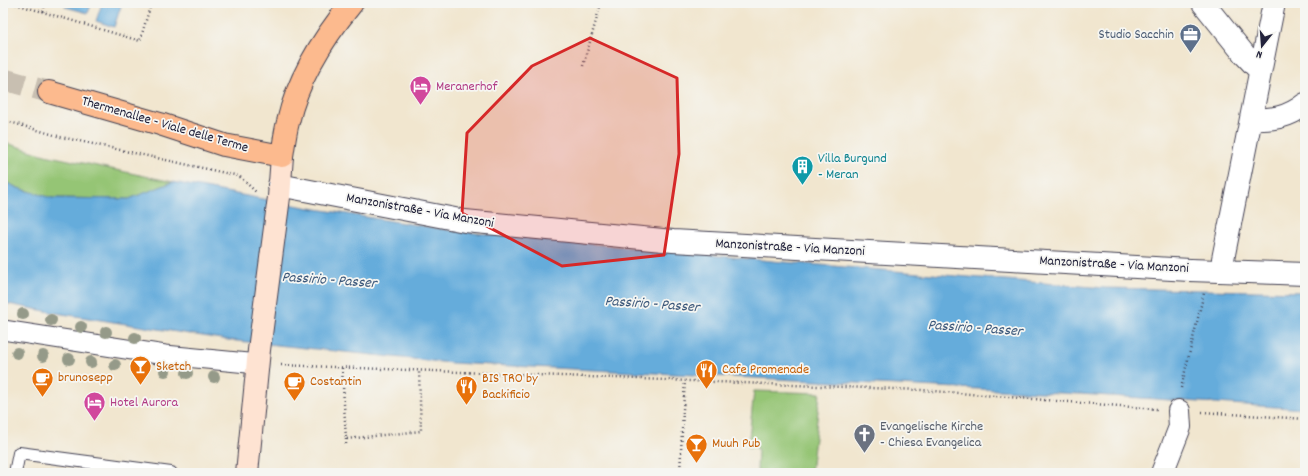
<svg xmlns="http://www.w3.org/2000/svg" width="1308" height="476" viewBox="0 0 1308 476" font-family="Dekko,sans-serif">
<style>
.green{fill:#95c574;stroke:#5c7458}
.water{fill:#65acdb;stroke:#44678b}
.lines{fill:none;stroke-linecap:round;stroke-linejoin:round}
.primary-tunnel{stroke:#c8bfb1;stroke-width:22;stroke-dasharray:22 11;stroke-linecap:butt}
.service-casing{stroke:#413f51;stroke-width:14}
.pedestrian-casing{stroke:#413f51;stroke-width:21}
.minor-casing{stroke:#413f51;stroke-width:24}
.secondary-casing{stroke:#413f51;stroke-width:24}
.primary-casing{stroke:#413f51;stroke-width:24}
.path{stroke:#413f51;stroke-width:2.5;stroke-dasharray:1 3;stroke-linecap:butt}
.service{stroke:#fff;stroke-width:12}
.pedestrian{stroke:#fff;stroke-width:19}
.minor{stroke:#fff;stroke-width:22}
.secondary{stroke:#fee3d2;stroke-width:22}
.primary{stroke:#fcba8e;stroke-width:22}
.tree{fill:#959a89}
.marked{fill:#d62828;fill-opacity:0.2;stroke:#d62828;stroke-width:3;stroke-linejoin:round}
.labels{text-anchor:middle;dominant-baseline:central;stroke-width:3.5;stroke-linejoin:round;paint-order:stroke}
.service-label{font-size:14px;fill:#4e5e75;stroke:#f6f6f2;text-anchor:end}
.hotel-label{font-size:14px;fill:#b23c85;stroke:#f6f6f2;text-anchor:start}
.street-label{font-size:14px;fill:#22223b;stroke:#f6f6f2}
.culture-label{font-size:14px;fill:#0d838f;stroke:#f6f6f2;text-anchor:start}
.food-label{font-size:14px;fill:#c56008;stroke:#f6f6f2;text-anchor:start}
.worship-label{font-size:14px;fill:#5b616d;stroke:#f6f6f2;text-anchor:start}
.water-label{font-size:15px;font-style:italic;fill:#3d597b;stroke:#f6f6f2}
</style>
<rect width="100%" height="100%" fill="#f6f6f2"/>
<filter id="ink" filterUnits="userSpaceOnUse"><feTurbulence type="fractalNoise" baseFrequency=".025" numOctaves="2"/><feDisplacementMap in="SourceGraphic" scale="8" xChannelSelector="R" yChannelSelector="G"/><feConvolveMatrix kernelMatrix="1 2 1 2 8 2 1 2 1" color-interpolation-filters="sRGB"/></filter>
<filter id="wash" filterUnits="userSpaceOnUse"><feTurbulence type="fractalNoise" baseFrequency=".012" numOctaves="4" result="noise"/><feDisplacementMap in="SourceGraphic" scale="16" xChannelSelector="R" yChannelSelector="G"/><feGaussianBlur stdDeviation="0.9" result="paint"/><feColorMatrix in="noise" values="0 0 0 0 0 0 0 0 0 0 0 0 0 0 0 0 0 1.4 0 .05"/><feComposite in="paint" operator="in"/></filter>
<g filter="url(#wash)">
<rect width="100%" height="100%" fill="#f1e6cf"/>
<path class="green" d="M3,142L45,155L173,182L129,199L52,198L18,188L3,181Z
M754,391L820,393L811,473L757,471L758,448L748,447Z"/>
<path class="water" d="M66,3H92L88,13L65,7Z
M102,3H122L114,27L96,21Z
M3,181L18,188L52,198L129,199L173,182L310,208L454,231L783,262L1105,288L1305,292V409L1080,394L451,363L228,340L56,313L3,303Z"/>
</g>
<g filter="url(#ink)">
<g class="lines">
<path class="primary-tunnel" d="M3,79L49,92"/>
<defs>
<path id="service" d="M15,473L19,453L171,473"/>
<path id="pedestrian" d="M3,330L165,355L258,364"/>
<path id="minor" d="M1203,3L1244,54L1260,71
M1251,119C1271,120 1288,118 1305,104
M279,185L465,221L673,241L1190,270L1305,274
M1226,271L1223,259L1274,3
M1162,473L1180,427L1179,411"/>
<path id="secondary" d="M247,473L259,350L279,197L282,156"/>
<path id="primary" d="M49,92L160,124L224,145L282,156C284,144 285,133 288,122C298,78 324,37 352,3"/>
</defs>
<use href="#service" class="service-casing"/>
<use href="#pedestrian" class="pedestrian-casing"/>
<use href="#minor" class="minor-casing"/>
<use href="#secondary" class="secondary-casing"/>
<use href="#primary" class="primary-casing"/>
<path class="path" d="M12,3L43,12
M45,3L43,12L140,41L151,3
M583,66L601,3
M3,120L61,137L239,176L256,192
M281,365L921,390L1157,409
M342,368L346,439L421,431L419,371
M1181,388L1204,293
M1202,412L1305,419
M346,439V444
M680,473L683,410L685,381"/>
<use href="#service" class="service"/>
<use href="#pedestrian" class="pedestrian"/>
<use href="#minor" class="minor"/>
<use href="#secondary" class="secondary"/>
<use href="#primary" class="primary"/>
</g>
<g class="tree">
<circle cx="23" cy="314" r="6"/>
<circle cx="51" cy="320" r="6"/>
<circle cx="81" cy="327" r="6"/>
<circle cx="106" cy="332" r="6"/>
<circle cx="135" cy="338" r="6"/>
<circle cx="17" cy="353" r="6"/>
<circle cx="43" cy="356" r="6"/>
<circle cx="69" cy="359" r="6"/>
<circle cx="91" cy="362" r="6"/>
<circle cx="115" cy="365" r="6"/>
<circle cx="139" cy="368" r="6"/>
<circle cx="165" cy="371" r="6"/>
<circle cx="187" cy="373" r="6"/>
<circle cx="214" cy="377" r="6"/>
</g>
</g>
<path class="marked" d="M590,38L677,78L679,154L664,255L562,266L462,213L467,133L532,66Z"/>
<defs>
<symbol id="office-pin" viewBox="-11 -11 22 30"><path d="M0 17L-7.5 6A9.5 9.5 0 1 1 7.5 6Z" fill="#5c6f8a" stroke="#f6f6f2"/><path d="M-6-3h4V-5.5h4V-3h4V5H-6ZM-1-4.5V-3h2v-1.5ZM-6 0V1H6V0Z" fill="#fff"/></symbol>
<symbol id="hotel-pin" viewBox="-11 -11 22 30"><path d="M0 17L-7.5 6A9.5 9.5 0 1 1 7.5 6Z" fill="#d1479c" stroke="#f6f6f2"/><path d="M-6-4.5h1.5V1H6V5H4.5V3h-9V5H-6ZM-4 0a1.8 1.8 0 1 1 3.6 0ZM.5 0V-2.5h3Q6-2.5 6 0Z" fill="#fff"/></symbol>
<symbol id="building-pin" viewBox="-11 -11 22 30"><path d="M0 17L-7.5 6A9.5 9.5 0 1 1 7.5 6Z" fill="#0f9aa8" stroke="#f6f6f2"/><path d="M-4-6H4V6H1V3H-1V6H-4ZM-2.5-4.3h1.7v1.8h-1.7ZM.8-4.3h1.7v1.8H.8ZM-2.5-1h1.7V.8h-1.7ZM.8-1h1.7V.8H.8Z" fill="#fff"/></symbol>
<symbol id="bar-pin" viewBox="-11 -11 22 30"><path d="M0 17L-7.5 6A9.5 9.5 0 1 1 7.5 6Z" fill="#e8710a" stroke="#f6f6f2"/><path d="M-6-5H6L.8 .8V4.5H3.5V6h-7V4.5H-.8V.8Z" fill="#fff"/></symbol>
<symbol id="restaurant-pin" viewBox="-11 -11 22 30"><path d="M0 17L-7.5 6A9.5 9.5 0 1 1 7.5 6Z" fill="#e8710a" stroke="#f6f6f2"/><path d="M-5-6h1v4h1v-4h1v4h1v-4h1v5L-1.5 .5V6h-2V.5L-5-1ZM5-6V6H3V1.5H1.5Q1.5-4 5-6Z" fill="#fff"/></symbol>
<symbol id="cafe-pin" viewBox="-11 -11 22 30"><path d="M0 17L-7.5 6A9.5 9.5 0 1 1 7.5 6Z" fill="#e8710a" stroke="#f6f6f2"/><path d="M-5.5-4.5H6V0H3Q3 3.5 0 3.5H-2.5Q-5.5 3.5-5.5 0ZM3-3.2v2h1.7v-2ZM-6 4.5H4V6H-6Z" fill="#fff"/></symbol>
<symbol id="church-pin" viewBox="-11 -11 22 30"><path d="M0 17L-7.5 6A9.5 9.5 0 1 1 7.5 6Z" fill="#6b7280" stroke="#f6f6f2"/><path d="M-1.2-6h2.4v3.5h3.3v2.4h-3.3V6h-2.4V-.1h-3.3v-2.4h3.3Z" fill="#fff"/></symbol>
</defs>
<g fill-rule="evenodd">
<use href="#office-pin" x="1178" y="22" width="25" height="34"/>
<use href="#hotel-pin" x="408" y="74" width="25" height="34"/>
<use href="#building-pin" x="790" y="154" width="25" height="34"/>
<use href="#bar-pin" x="128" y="354" width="25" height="34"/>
<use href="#restaurant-pin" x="694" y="358" width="25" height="34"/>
<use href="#cafe-pin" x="30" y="366" width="25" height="34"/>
<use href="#cafe-pin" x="282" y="370" width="25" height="34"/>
<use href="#restaurant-pin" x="454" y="374" width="25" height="34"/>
<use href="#hotel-pin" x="82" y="390" width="25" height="34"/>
<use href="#church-pin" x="852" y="422" width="25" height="34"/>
<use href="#bar-pin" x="684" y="432" width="25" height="34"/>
</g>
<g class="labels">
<g class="service-label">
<text x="1174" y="35">Studio Sacchin</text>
</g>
<g class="hotel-label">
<text x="436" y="87">Meranerhof</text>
<text x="110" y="403">Hotel Aurora</text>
</g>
<g class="street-label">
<text transform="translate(165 125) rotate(16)">Thermenallee - Viale delle Terme</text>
<text transform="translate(420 211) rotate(10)">Manzonistraße - Via Manzoni</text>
<text transform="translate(790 248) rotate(3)">Manzonistraße - Via Manzoni</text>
<text transform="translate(1114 265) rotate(3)">Manzonistraße - Via Manzoni</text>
</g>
<g class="culture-label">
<text x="818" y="159">Villa Burgund<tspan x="818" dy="16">- Meran</tspan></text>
</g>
<g class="food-label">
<text x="156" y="367">Sketch</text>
<text x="722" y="370">Cafe Promenade</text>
<text x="58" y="378">brunosepp</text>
<text x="482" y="379">BIS TRO by<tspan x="482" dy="16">Backificio</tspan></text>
<text x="310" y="382">Costantin</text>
<text x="712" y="444">Muuh Pub</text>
</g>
<g class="worship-label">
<text x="880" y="427">Evangelische Kirche<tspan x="880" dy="16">- Chiesa Evangelica</tspan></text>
</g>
<g class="water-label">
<text transform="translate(329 281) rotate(4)">Passirio - Passer</text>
<text transform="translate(652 305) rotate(4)">Passirio - Passer</text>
<text transform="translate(975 329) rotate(4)">Passirio - Passer</text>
</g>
</g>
<rect width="1308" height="476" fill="none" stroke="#f6f6f2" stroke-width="16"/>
<g transform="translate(1262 46) rotate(197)" stroke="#f6f6f2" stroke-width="3" paint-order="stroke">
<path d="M0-3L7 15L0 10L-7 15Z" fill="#22223b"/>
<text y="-6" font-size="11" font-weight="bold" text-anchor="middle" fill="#22223b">N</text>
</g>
</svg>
